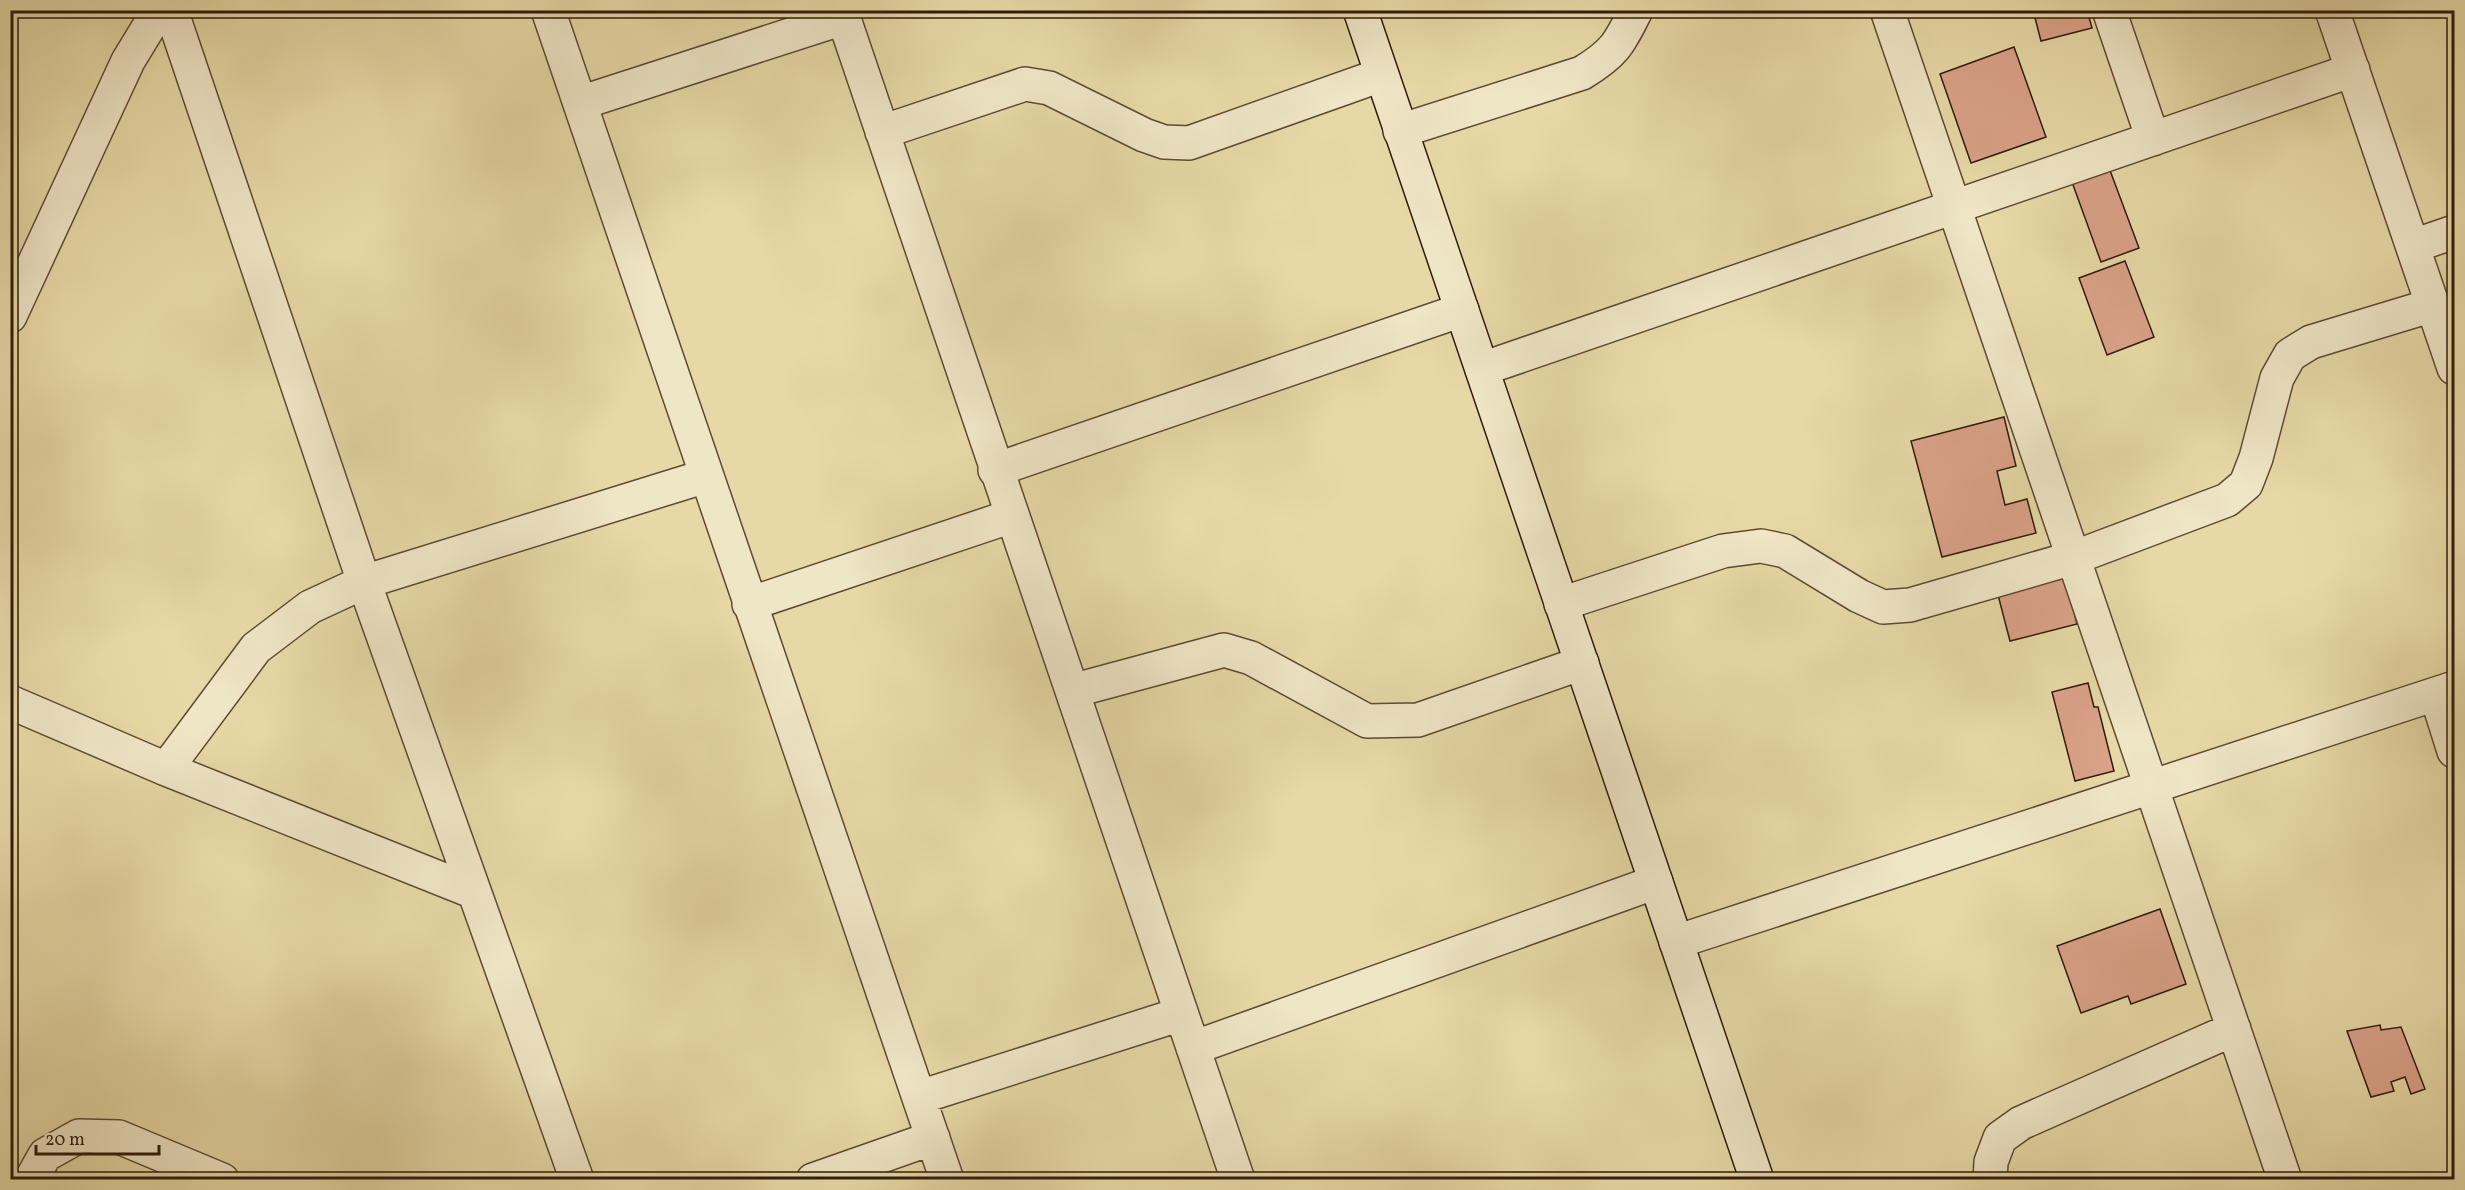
<svg xmlns="http://www.w3.org/2000/svg" width="2465" height="1190" viewBox="0 0 2465 1190" font-family="Vollkorn,serif">
<style>
.building{fill:#daa289;stroke:#301b0d;stroke-width:1.5}
.lines{fill:none;stroke-linecap:round;stroke-linejoin:round}
.street-casing{stroke:#5e4a34;stroke-width:36}
.secondary-casing{stroke:#301b0d;stroke-width:36}
.street{stroke:#efe6c6;stroke-width:33}
.secondary{stroke:#efe6c6;stroke-width:33}
</style>
<rect width="100%" height="100%" fill="#e7d9a7"/>
<filter id="stains"><feTurbulence type="fractalNoise" baseFrequency=".00333" numOctaves="4"/><feColorMatrix values="0 0 0 0 .2 0 0 0 0 .09 0 0 0 0 .02 0 0 0 .5 -.17"/></filter>
<radialGradient id="worn" r=".72"><stop offset=".6" stop-color="#630" stop-opacity="0"/><stop offset="1" stop-color="#630" stop-opacity=".3"/></radialGradient>
<path class="building" d="M2033,10H2087L2092,28L2041,41Z
M2014,47L2046,137L1971,163L1940,74Z
M2105,157L2139,248L2101,262L2068,171Z
M2125,261L2154,337L2107,355L2079,278Z
M2004,417L2016,466L1997,471L2005,505L2027,499L2036,533L1942,557L1911,441Z
M2065,577L2077,624L2010,641L1998,595Z
M2088,683L2094,707H2098L2114,771L2075,781L2052,692Z
M2160,909L2186,984L2131,1004L2128,996L2081,1013L2057,946Z
M2380,1025L2381,1030L2401,1027L2425,1089L2411,1094L2405,1077L2391,1082L2394,1091L2371,1097L2347,1031Z"/>
<g class="lines">
<defs>
<path id="street" d="M171,10L364,582L577,1180
M548,10L947,1180
M841,10L1238,1180
M1887,10L2285,1180
M2109,10L2153,139
M2332,10L2454,368
M580,103L843,18
M1400,131L1582,73C1615,53 1619,44 1636,10
M882,132L1025,84L1049,88L1144,135L1164,142L1189,143L1381,75
M2413,246L2454,232
M10,316L128,61L159,10
M1482,369L2353,70
M995,470L1462,310
M749,604L1012,516
M1561,604L1723,551L1761,546L1785,551L1859,596L1883,607L1910,605L2073,558L2227,500L2246,484L2256,458L2277,378L2290,355L2311,342L2433,305
M1072,691L1224,650L1251,658L1367,721L1418,720L1582,663
M2436,694L2454,751
M10,702L166,769L474,892
M166,769L256,648L310,607L364,582L706,476
M1676,942L2454,688
M1193,1048L1656,882
M920,1097L1181,1014
M31,1180L45,1155L79,1136L119,1137L222,1180
M813,1180L933,1138
M1990,1180L1991,1162L2000,1138L2021,1123L2234,1029"/>
<path id="secondary" d="M1360,10L1757,1180"/>
</defs>
<use href="#street" class="street-casing"/>
<use href="#secondary" class="secondary-casing"/>
<use href="#street" class="street"/>
<use href="#secondary" class="secondary"/>
</g>
<rect width="2465" height="1190" fill="none" stroke="#e7d9a7" stroke-width="36"/>
<rect x="12" y="12" width="2441" height="1166" fill="none" stroke="#301b0d" stroke-width="3"/>
<rect x="18" y="18" width="2429" height="1154" fill="none" stroke="#301b0d" stroke-width="1.5"/>
<path d="M36 1145v9h123v-9" fill="none" stroke="#301b0d" stroke-width="3"/>
<text x="45" y="1145" font-size="18" fill="#301b0d" stroke="#efe6c6" stroke-width="4.5" paint-order="stroke">20 m</text>
<rect width="100%" height="100%" filter="url(#stains)"/>
<rect width="100%" height="100%" fill="url(#worn)"/>
</svg>
